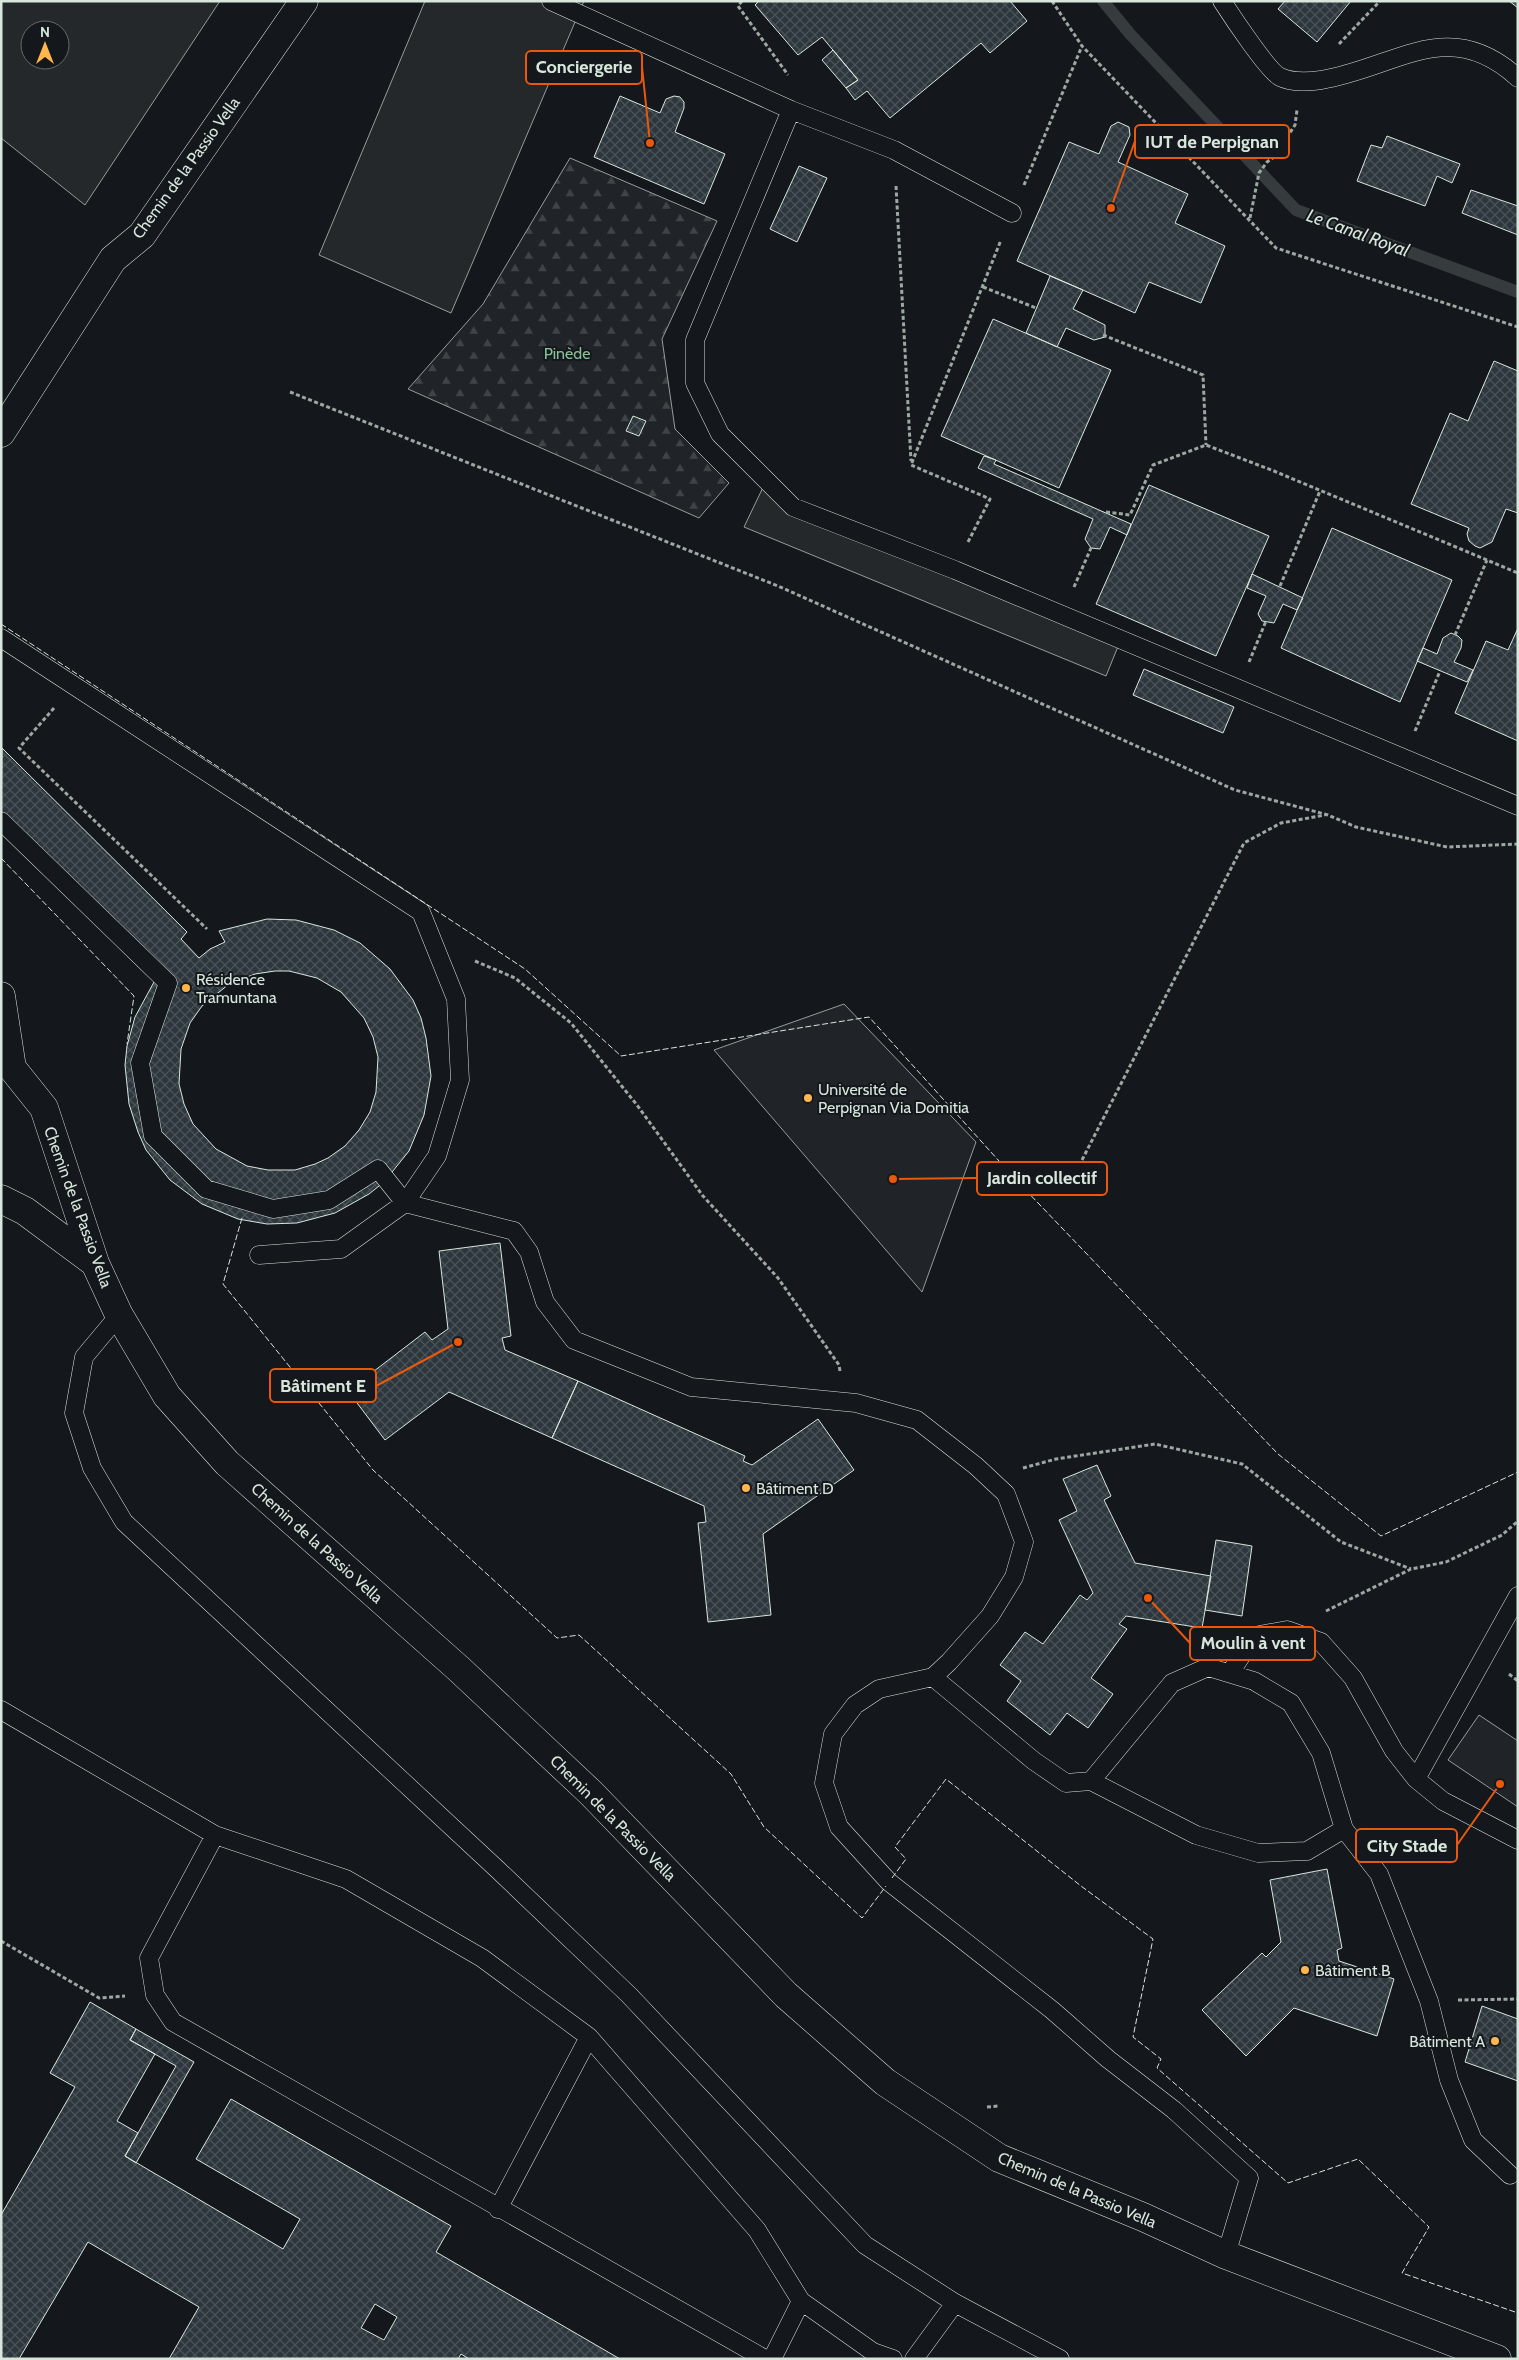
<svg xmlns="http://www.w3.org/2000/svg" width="1519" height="2360" viewBox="0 0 1519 2360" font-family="Cabin,sans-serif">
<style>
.forest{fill:url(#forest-firs);stroke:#939e99}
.garden{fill:#202428;stroke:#939e99}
.parking{fill:#24282b;stroke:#939e99;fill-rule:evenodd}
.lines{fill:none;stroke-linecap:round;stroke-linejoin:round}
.stream{stroke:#363b3e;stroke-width:12}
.building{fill:url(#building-cross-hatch);stroke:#d8e6dc;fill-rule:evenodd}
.service-casing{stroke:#d8e6dc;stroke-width:19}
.minor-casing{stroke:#d8e6dc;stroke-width:29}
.path{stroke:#9da8a2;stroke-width:3;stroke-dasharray:4 2.5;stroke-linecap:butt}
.service{stroke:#14181c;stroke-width:18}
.minor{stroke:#14181c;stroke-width:28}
.fence{stroke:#d8e6dc;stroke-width:1;stroke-dasharray:6 2.5;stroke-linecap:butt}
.poi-dot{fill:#ffb74d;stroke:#14181c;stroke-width:2}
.labels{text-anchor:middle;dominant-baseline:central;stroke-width:4;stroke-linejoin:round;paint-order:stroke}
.street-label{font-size:16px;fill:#d8e6dc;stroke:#14181c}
.park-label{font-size:16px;fill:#8ac095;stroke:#14181c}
.poi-label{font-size:16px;fill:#d8e6dc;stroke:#14181c;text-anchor:start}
.water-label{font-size:18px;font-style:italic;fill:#d8e6dc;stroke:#14181c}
.leader{fill:none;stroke:#e8590c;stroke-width:2}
.callout-dot{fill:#e8590c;stroke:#14181c;stroke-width:2}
.callout{fill:#14181c;stroke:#e8590c;stroke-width:2}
.callout-label{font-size:18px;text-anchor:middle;font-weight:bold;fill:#d8e6dc}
</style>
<defs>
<pattern id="forest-firs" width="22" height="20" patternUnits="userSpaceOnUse" patternTransform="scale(1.25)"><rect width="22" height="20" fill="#202428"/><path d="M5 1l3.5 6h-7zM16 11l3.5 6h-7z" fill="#404447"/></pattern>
<pattern id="building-cross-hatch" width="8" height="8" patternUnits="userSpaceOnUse" patternTransform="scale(1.25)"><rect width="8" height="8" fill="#2c363c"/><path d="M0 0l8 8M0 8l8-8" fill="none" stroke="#4a5358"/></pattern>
</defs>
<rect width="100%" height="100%" fill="#14181c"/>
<path class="forest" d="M570,158L717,221L662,339L675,429L729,483L699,518L408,389L483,304Z"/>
<path class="garden" d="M844,1004L976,1142L922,1292L714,1050Z
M1479,1715L1518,1741V1807L1448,1760Z"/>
<path class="parking" d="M1,1H220L85,205L1,138ZM30,30H60V60H30Z
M425,1H584L451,313L319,255Z
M767,479L793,507L1121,639L1106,676L744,527Z"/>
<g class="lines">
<path class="stream" d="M1103,1L1130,34L1296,210L1518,292"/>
</g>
<path class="building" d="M759,1H1010L1027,21L990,53L981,43L890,118L867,91L855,100L846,88L858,80L822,37L798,55L755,5Z
M1285,1H1351L1317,42L1278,9Z
M1509,1H1518V8Z
M833,50L858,80L846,88L822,60Z
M620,96L660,113L666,99L674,96L680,97L684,102V108L675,132L725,154L704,204L594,157Z
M1118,122L1129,127L1130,135L1118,162L1188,194L1175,223L1225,246L1201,303L1149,282L1135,313L1017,261L1069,142L1099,154L1111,126Z
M1387,136L1460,164L1452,183L1437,176L1425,206L1357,181L1371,145L1382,148Z
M799,166L827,178L797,242L770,229Z
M1471,190L1518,206V235L1462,213Z
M1050,276L1083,290L1073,309L1105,325V337L1094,340L1066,328L1057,347L1026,333Z
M993,319L1111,370L1059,488L941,436Z
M1494,361L1518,371V513L1506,509L1492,542L1480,548L1475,546L1469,541L1467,534L1469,528L1411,504L1450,413L1468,421Z
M633,416L646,421L639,436L626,431Z
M984,456L996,460L994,464L1131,524L1127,535L1110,527L1100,549L1091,548L1085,539L1093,519L978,468Z
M1149,485L1269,536L1216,656L1096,604Z
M1332,528L1452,580L1400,702L1281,648Z
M1252,574L1303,598L1297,610L1283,604L1274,623L1262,621L1258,614L1266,596L1247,588Z
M1518,628V741L1455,713L1486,641L1508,650Z
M1451,633L1458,636L1462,640L1461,648L1454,662L1473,670L1467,682L1417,661L1423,648L1437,654L1443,638Z
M1144,669L1234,707L1223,733L1133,695Z
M2,748L187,932L181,939L199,958L210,949L225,942L219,931L267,919L296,920L334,930L360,943L390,969L413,1000L421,1018L426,1038L431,1076L424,1115L409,1151L384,1182L369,1194L335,1213L297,1223L267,1224L238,1219L202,1204L170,1180L146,1150L138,1132L129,1104L125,1065L127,1046L135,1017L154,982L1,831ZM275,971H289L317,978L341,992L364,1018L373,1037L378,1057L376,1092L370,1112L359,1130L345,1146L328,1158L315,1164L295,1170H268L247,1166L216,1149L193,1124L184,1104L179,1084L181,1049L190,1023L202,1006L229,984L255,974Z
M500,1243L511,1336L502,1338L505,1350L578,1381L552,1438L449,1392L385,1440L348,1391L425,1332L432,1340L448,1329L439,1251Z
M578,1381L745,1456L743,1461L752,1465L818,1419L854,1470L763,1534L771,1615L708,1622L698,1523L706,1522L704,1506L552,1438Z
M1097,1465L1111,1496L1104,1500L1135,1563L1211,1576L1202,1628L1126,1616L1119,1624L1127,1629L1091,1678L1113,1694L1088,1728L1067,1713L1050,1735L1007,1701L1021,1681L1000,1665L1025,1632L1043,1644L1080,1595L1087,1600L1093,1593L1059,1520L1077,1511L1063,1479Z
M1216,1540L1252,1546L1242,1616L1205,1610Z
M1327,1869L1342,1948L1337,1950L1339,1961L1394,1979L1377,2036L1294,2008L1246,2056L1202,2010L1262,1953L1266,1957L1281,1942L1270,1880Z
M90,2002L136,2029L130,2040L155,2054L117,2121L138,2133L125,2156L283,2249L300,2219L196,2159L231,2099L451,2226L436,2252L620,2359H469L461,2354L458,2359H169L199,2307L88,2242L19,2359H1V2215L75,2087L50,2073ZM375,2304L397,2317L384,2340L361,2328Z
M1482,2006L1518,2019V2081L1465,2062Z
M136,2029L194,2062L136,2163L125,2156L176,2066L130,2040Z"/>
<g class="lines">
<defs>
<path id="service" d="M551,1L791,110L894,150L1012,213
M1222,1C1231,15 1268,71 1280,77C1293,83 1307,82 1321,80C1396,68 1448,14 1518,78
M791,110L695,340V383L720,434L793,507L955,570L1518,806
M1,638L421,912L456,999L460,1080L437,1156L405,1203L341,1249L259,1255
M1,821L168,983L140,1063L153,1136L206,1189L273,1209L329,1200L378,1169L405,1203L514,1231L529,1252L545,1302L574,1340L691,1387L856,1403L917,1420L976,1466L1006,1494L1024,1542L1014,1577L990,1616L949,1662L933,1677
M119,1315L84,1357L74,1413L92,1468L124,1522L497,1869L629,1995L865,2245L955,2303L1060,2359
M1230,1673L1254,1636L1287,1630L1321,1642L1353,1678L1394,1751L1416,1779L1443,1801L1518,1840
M1,1710L215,1835L346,1879L482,1958L589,2037L757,2230L801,2301L873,2352L893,2359
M1416,1779L1518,1596
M1091,1781L1196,1835L1258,1853L1307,1851L1344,1829
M215,1835L149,1958L155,1995L173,2022L765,2359
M498,2209L589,2037
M1226,2255L1249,2178L1174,2110L1108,2059L1052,2010L889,1882L839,1827L824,1783L833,1734L855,1705L879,1689L933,1677L1034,1761L1066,1783L1091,1781L1172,1683L1208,1667L1254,1681L1291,1703L1321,1753L1344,1829L1379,1874L1429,2001L1449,2080L1473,2140L1510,2175
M772,2359L801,2301
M914,2359L955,2303"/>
<path id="minor" d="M1,433L113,259L142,235L304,1
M1,996L12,1068L44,1108L95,1263L119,1315L167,1396L227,1463L459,1669L591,1793L786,1995L885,2082L999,2158L1143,2217L1226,2255L1497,2359
M1,1199L25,1211L95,1263"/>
</defs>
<use href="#service" class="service-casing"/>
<use href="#minor" class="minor-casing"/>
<path class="path" d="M742,1L738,6L788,75
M1052,1L1082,46L1276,248L1518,327
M1339,44L1380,1
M1024,185L1082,46
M896,186L911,461
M1250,218L1259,173L1267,162L1274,157L1295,125L1297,110
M983,287L1036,308
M1103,335L1203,375L1206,445
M290,392L778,586L1235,790L1328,815L1356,827L1447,847L1518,844
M1106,512L1130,515L1153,465L1206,445L1274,471L1518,573
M968,542L990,499L911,465L1001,240
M1280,586L1320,491
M1074,587L1091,548
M1455,635L1487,560
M1249,662L1266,621
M54,708L19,748L207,929
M1415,731L1440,671
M475,961L515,978L571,1023L637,1105L703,1196L778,1278L839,1365L840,1371
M1082,1160L1244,843L1281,823L1325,815
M1023,1468L1056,1459L1155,1444L1242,1464L1341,1542L1411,1569
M1326,1611L1411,1569L1446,1562L1502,1535L1518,1521
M1509,1674L1518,1681
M1,1941L99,1998L125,1996
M1458,2000L1518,1999
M987,2107L998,2106"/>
<use href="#service" class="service"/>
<use href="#minor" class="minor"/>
<path class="fence" d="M1,624L525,969L621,1056L869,1017L1018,1182L1278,1454L1381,1536L1518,1472
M1,858L134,996L127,1044
M242,1218L223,1284L373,1470L557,1638L579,1635L731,1774L764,1827L862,1918L886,1886
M892,1878L906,1859L895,1847L946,1779L1081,1886L1153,1939L1133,2037L1161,2059L1157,2068L1288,2183L1358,2159L1429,2227L1402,2273L1518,2313"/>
</g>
<g class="poi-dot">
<circle cx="186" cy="988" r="5"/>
<circle cx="808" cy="1098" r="5"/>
<circle cx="746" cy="1488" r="5"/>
<circle cx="1305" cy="1970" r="5"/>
<circle cx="1495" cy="2041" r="5"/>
</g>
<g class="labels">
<g class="street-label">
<text transform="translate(186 168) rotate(-54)">Chemin de la Passio Vella</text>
<text transform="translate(78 1207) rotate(70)">Chemin de la Passio Vella</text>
<text transform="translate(317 1543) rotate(42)">Chemin de la Passio Vella</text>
<text transform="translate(613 1818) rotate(45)">Chemin de la Passio Vella</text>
<text transform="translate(1077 2190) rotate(23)">Chemin de la Passio Vella</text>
</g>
<g class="park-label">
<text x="567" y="353">Pinède</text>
</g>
<g class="poi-label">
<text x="196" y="979">Résidence<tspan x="196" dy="18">Tramuntana</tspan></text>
<text x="818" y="1089">Université de<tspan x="818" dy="18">Perpignan Via Domitia</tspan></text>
<text x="756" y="1488">Bâtiment D</text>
<text x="1315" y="1970">Bâtiment B</text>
<text x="1485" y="2041" text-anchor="end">Bâtiment A</text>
</g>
<g class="water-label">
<text transform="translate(1358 233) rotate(20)">Le Canal Royal</text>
</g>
</g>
<path class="leader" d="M650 143L642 67M1111 208L1135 141M893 1179L977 1178M458 1342L376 1386M1148 1598L1190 1643M1500 1784L1457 1845"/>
<g class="callout-dot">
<circle cx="650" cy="143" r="5"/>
<circle cx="1111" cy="208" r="5"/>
<circle cx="893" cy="1179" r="5"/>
<circle cx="458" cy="1342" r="5"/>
<circle cx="1148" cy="1598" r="5"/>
<circle cx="1500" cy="1784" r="5"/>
</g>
<g class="callout">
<rect x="526" y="51" width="116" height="33" rx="5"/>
<rect x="1135" y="125" width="154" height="33" rx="5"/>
<rect x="977" y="1162" width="130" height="33" rx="5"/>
<rect x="270" y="1369" width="106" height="33" rx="5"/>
<rect x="1190" y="1627" width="125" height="33" rx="5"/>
<rect x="1356" y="1829" width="101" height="33" rx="5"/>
</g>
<g class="callout-label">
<text x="584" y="73">Conciergerie</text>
<text x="1212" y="148">IUT de Perpignan</text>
<text x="1042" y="1184">Jardin collectif</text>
<text x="323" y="1392">Bâtiment E</text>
<text x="1253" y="1649">Moulin à vent</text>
<text x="1407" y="1852">City Stade</text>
</g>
<rect width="1519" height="2360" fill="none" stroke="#d8e6dc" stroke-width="5"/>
<g transform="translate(45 45)"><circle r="24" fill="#14181c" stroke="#626a69"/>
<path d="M0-4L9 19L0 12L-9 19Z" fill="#ffb74d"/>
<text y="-8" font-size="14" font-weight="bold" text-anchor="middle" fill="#d8e6dc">N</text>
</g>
</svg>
